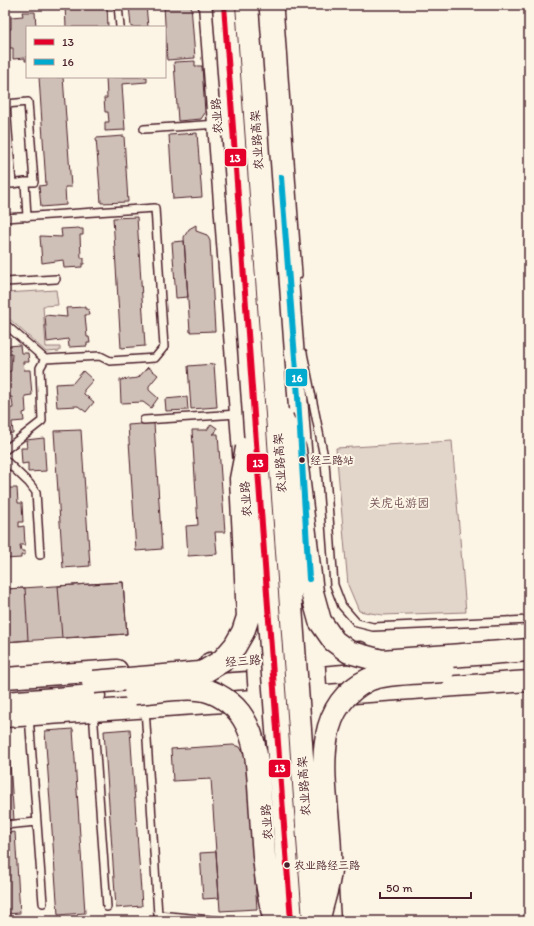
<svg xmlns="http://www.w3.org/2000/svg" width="534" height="926" viewBox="0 0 534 926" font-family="Itim,'LXGW WenKai TC',sans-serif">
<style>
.green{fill:#e2d5ca;stroke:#967a7a}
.building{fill:#cfc0b7;stroke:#4a1f2b}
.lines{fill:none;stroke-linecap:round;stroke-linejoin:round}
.lane-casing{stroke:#4a1f2b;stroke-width:10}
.secondary-casing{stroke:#4a1f2b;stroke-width:23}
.highway-casing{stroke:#4a1f2b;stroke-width:25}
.lane{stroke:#fcf5e5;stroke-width:7}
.secondary{stroke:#fcf5e5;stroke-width:20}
.highway{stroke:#fcf5e5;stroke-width:22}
.highway-bridge-casing{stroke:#4a1f2b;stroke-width:25;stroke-linecap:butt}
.highway-bridge{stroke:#fcf5e5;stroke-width:22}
.bus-1-casing{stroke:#fcf5e5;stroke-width:9}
.bus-2-casing{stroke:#fcf5e5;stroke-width:9}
.bus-1{stroke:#e4002b;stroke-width:6}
.bus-2{stroke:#00a9ce;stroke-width:6}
.bus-dot{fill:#4a1f2b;stroke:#fcf5e5;stroke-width:1.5}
.labels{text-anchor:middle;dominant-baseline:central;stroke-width:4;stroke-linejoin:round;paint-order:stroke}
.bus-label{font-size:11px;fill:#4a1f2b;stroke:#fcf5e5;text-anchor:start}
.street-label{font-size:12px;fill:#4a1f2b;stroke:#fcf5e5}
.park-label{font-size:12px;fill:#704c53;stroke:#fcf5e5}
.line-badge{stroke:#fcf5e5;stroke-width:1.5}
.badge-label{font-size:11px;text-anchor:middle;font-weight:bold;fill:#fff}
</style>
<rect width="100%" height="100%" fill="#fcf5e5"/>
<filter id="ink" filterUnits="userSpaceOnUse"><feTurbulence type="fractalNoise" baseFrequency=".025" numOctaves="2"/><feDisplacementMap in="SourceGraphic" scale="8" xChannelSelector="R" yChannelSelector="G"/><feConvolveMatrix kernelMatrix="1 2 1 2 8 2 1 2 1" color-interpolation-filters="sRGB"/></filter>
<g filter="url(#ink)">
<path class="green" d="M56,290L58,305L43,306L46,347H60V351L46,352L5,315V293Z
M452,441L466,612L382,615L359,611L348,585L336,448Z"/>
<path class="building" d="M65,5H107L108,27H66Z
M129,5H146L148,27H131Z
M164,5H191L195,58L167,60Z
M303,5H347L303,8Z
M303,5H347L303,8Z
M22,12H35L36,27H27V61H25V58L13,59V48H5V30L11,29V17L23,16Z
M195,61V66H202L205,113L201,119L178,121L174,62Z
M39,77H63L71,187H65L66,205L41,207L39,186L46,185Z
M106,77H147V82L122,84L125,130L105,131V122H109L108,112H105L104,98H107Z
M197,133L202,197L173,199L169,135Z
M124,136L128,202L101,203L96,138Z
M137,217L145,346L121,348L113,218Z
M196,225V231L207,235L210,241L215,331L190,332L184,237L189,229Z
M79,228L80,229H83V235H80L81,258H84V264H82V267L64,268L63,260L42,263L40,236L62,237L61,229Z
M184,241L188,297L176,298L172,242Z
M85,307V309H88L89,315H85L87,337H89L90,343H87V346L69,347L68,339L47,342L45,315L67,317L66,308Z
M5,336H8V346L20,345L21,353H28L29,362H23L24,370H30L32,395L25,396L26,412L23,413L24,421L12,422L13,433L6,434L7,441L5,442V409L13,408L12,397H8L6,372L11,371L12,354H5Z
M214,364L217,407L191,409L188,366Z
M148,367L158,375L149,386V390L158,398L151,408L143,402L121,403L120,380L138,378Z
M83,371L93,380L84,390V394L94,402L86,412L78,406L57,407L55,384L73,383Z
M187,397L188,410L166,411L165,399Z
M154,423L162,549L136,551L128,425Z
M211,424L217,428L215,433L212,434H218L225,532H215L217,554L188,556L186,526L198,525L192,430H207Z
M81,430L90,566L63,568L54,431Z
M44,438L46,471L28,472V463L22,464L21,448H27L26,440Z
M5,479H6L7,488H17L18,503H22L23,522H19V527L24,526L25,545H20L21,551H25V555H21V558L5,559Z
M123,582L127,634L62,638L58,586Z
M123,582L127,634L5,642V589Z
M25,588L28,640L5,642V589Z
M73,729L85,913L58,915L45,731Z
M130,729L142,906L116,908L104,731Z
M5,736H8L14,820H5Z
M233,745L240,747L247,759L257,909L220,911L211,779L173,781L171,749Z
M15,832L20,913L5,914V833Z
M216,852L219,898L203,899L200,853Z"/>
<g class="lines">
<defs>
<path id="lane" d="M118,5L120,27
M279,5L298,275
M144,129L218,124
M25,182L12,184L6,104L28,102L34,182H25L27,217
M5,218L155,208L164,347L155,358L110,361L100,356L45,359L5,324
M5,282L56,279
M303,353L325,462L334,585L342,606L357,623L373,627L529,620
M144,420L238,414
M5,450L42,421L40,368L45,359
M5,460L29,483L36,492L40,555
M145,708L158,915L222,921
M93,711L107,907
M29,716L43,903
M5,825L37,822"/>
<path id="secondary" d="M209,5L244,466
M267,5L302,462
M311,603L320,753
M253,605L263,757
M300,657L360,652
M210,663L270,659
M5,678L117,670
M5,717L529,681
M328,891L330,921"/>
<path id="highway" d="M489,653L529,650
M5,703L94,696"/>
</defs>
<use href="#lane" class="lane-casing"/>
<use href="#secondary" class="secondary-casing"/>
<use href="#highway" class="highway-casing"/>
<use href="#lane" class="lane"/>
<use href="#secondary" class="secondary"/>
<use href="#highway" class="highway"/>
<defs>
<path id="highway-bridge" d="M224,5L291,921
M247,5L314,921
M282,418L295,450L312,592L320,621L334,641L349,652L382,661L489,653
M93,682L200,673L207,670L222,661L235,646L243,632L248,617L241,479L247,448
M135,693C154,692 179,687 198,689C215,690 235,704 243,718C258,741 258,774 260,800C263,841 264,882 275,921
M320,914C323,900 329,884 330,870C334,810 298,714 368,680C385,672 423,673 443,671"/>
</defs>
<use href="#highway-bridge" class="highway-bridge-casing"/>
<use href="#highway-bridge" class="highway-bridge"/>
<defs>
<path id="bus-1" d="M224,5L291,921"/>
<path id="bus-2" d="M281,177L298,397L309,579"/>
</defs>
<use href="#bus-1" class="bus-1-casing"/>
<use href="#bus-2" class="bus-2-casing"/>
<use href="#bus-1" class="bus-1"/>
<use href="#bus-2" class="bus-2"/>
</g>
</g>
<g class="bus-dot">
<circle cx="302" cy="460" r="3.5"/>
<circle cx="287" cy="865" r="3.5"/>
</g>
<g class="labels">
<g class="bus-label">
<text x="310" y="460">经三路站</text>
<text x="294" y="865">农业路经三路</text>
</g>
<g class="street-label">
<text transform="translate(217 116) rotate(-94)">农业路</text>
<text transform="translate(257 140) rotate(-94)">农业路高架</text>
<text transform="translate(280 463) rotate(-94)">农业路高架</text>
<text transform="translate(246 499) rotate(-94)">农业路</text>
<text transform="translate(243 661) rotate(-4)">经三路</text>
<text transform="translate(304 786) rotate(-94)">农业路高架</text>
<text transform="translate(267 822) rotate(-94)">农业路</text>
</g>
<g class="park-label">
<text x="399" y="503">关虎屯游园</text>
</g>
</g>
<g class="line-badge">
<rect x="224" y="148" width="23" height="19" rx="4" fill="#e4002b"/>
<rect x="285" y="368" width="23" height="19" rx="4" fill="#00a9ce"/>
<rect x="246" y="453" width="23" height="20" rx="4" fill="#e4002b"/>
<rect x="268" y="759" width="23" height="19" rx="4" fill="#e4002b"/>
</g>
<g class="badge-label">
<text x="235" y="162">13</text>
<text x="297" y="382">16</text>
<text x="258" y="467">13</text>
<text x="280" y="772">13</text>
</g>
<rect width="534" height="926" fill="none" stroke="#fcf5e5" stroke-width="20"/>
<rect x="10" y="10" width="514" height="906" fill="none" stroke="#4a1f2b" stroke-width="1.5" filter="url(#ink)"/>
<rect x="26" y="26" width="140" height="52" fill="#fcf5e5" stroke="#b59f9b"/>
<rect x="34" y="39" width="20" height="6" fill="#e4002b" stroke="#b59f9b"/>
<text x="62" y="46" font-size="12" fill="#4a1f2b">13</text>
<rect x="34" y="59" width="20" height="6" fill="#00a9ce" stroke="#b59f9b"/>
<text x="62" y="66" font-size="12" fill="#4a1f2b">16</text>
<path d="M380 892v6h91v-6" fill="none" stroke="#4a1f2b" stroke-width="2"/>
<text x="386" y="892" font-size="12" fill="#4a1f2b" stroke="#fcf5e5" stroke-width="3" paint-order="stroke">50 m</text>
</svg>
